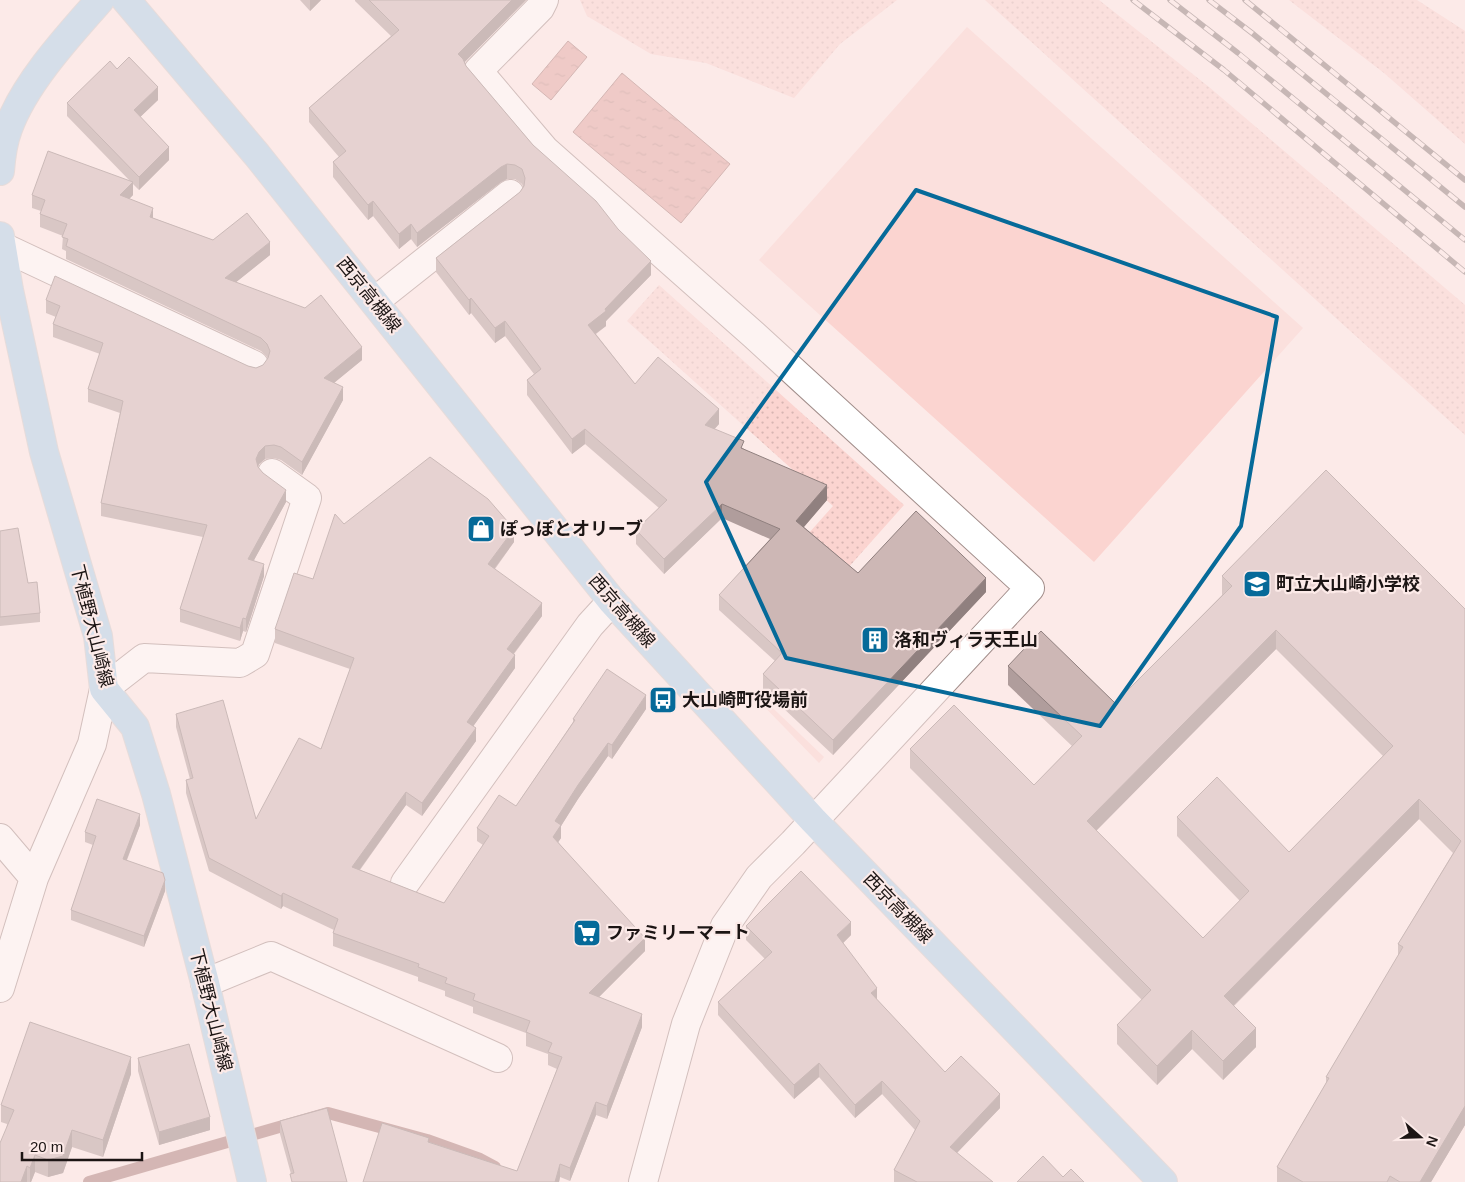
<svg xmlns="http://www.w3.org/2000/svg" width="1465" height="1182" viewBox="0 0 1465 1182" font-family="Helvetica,'Noto Sans JP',sans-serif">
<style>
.grass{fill:url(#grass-dots)}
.green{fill:#fbd4d0}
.water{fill:url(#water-ripples);stroke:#a47975}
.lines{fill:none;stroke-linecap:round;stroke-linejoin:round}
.stream{stroke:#a47975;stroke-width:12}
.minor-casing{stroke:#a18d8a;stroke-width:30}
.major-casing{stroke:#cdcccb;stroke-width:30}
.minor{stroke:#fff;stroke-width:28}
.major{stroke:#a7d0ea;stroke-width:28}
.rail-casing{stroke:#877a79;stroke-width:5.5}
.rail{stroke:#fceae8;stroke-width:4;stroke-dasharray:11;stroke-linecap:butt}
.wall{fill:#b09d9c;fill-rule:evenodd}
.shaded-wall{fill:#90807f}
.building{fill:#cdb7b5;stroke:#90807f;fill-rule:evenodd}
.marked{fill:none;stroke:#066a99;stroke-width:4;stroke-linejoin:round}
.labels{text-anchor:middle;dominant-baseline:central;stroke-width:4.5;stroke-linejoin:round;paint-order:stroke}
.street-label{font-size:18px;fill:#1c1514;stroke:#fceae8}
.poi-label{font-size:18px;font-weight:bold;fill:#1c1514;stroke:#fceae8;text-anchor:start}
</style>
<defs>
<pattern id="grass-dots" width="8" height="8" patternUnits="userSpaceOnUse" patternTransform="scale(1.25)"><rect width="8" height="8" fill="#fbd4d0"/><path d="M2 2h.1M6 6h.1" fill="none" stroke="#d7b5b2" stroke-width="1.8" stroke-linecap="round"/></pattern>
<pattern id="water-ripples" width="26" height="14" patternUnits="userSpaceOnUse" patternTransform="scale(1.25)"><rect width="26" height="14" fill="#dfa49f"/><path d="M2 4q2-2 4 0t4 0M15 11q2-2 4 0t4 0" fill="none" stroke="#bf8c88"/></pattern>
</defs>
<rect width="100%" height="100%" fill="#fceae8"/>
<path class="grass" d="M580,0H897L840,44L794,98L706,63L651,54L587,16Z
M985,0H1099L1209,87L1465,305V435Z
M1289,0H1417L1465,31V144L1384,73Z
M659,285L904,505L847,569L808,534L833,506L627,321Z"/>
<path class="green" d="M967,27L1303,328L1094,562L759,260Z
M758,694L824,757L819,763L755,697Z"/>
<path class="water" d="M568,41L587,57L551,100L532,84Z
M622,73L730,164L681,223L573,132Z"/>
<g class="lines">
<path class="stream" d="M89,1182L328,1113L427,1140L480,1159L495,1167"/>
<defs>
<path id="minor" d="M544,0L540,8L478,71L545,150L754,335L1030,588L793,843L759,877L725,926L686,1024L643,1182
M1,246L254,365
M375,301L510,194
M0,838L34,878
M405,883L590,625L612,601
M205,983L271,956L498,1058
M0,988L34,878L92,744L104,689L144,658L240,663L255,654L307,498L272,473"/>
<path id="major" d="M126,0L257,155L612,601L813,820L1163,1182
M0,171C1,158 3,142 8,129C24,84 68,36 100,0
M0,236L9,290L44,452L98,636L104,689L135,727L156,794L205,983L252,1182"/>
</defs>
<use href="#minor" class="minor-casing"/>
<use href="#major" class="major-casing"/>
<use href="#minor" class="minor"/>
<use href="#major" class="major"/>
<defs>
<path id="rail" d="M1133,0L1224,70L1465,272
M1170,0L1238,53L1465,240
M1209,0L1252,33L1465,207
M1245,0L1465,180"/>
</defs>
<use href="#rail" class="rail-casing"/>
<use href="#rail" class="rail"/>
</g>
<path class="wall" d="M300,0H321L310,11Z
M355,0H526L464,62L466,66L533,145L651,275L606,321V326L596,334L635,384L719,424L714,429L744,449L827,500L804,527L858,573L986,592L833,755L763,689V674L775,661L719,610V595L770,539L722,518L664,574L636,544V530L659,508L585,444L572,454L527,395V380L534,374L505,336L495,343L471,313L469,315L436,272V258L520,192L523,187L522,184L515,179H507L501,182L417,247L411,239L399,249L373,216L368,220L333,177V162L339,157L309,122V108L391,36L355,1Z
M117,69L158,100L140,117L169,160L139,190L133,184V195L129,199L153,218L213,240L270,255L236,282L362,360L334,383L343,400L302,475L281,460L274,458L265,459L259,464L258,467L286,502L254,560L264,576L246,632L243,631L240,641L180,622V609L203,537L101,516V503L120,413L88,402V389L100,354L53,337V324L56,317L46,313V300L248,366L256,368L263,365L268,359L267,357L261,351L66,259V251L62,249L63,236L40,227V214L41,211L32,208V195L130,181L67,116V103Z
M344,524L514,542L495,569L542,616L514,654L515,668L473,726L476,741L422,816L406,805L360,870L444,903L483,845L477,841V828L516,806L573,722V719L646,709L612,759L608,756L578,799L561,826V838L558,842L645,951L599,997L642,1027L607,1119L596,1115L570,1181L560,1177L559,1182H363L429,1142L517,1171L557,1069L548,1065V1054L526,1046V1033L473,1013V1007L445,996V991L418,981V977L333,946V933L334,930L283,906L281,909L209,871L186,793V780L190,779L176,727V714L256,819L321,749L350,669L275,643V629L313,579Z
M0,531L28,583L40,613V622L0,626Z
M1222,576L1465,609V1125L1431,1182H1277V1167L1326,1083V1077L1398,956V944L1453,853L1419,819L1234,1006L1256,1047L1223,1080L1192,1049L1157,1085L1117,1044V1025L1142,1000L910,768V749L1034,785L1072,746L1008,685V666L1115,703L1222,595ZM1276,649L1383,756L1289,852L1177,817V836L1240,901L1203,938L1096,831Z
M140,825L127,860L165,891L144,947L71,920V910L93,845L85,842V832Z
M746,926L851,935L843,943L877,1000L945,1072L1000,1108L957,1153L993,1182H894V1170L915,1130L882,1094L855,1118L819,1077L794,1099L718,1015V1002L765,959L746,940Z
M138,1058L210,1130L159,1145L138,1071Z
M131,1074L103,1157L72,1147L63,1173L48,1177L35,1172L31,1182H0L7,1124L1,1122V1105Z
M280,1121L347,1182L291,1174L280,1134Z"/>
<path class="shaded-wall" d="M310,0H321L310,11Z
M512,0H526L458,69V54Z
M158,87V100L134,123V110Z
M169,147V160L139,190V177Z
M507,164V179L501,182L417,247V233L501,167Z
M133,182V195L120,208V195Z
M373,201V216L368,220V205Z
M153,208V221L150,217Z
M411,224V239L399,249V234Z
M270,242V255L225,291V278Z
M651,261V275L606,321V326L588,339V325Z
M471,298V313L469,315V300Z
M505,321V336L495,343V328Z
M362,347V360L324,391V378Z
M343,387V400L302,475V462Z
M719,409V424L705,440V425Z
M585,429V444L572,454V439Z
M265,446V459L259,464L256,472V459L259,452Z
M827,485V500L796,536V521Z
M286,490V502L248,571V559Z
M722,504V518L664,574V559Z
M514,529V542L488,577V564Z
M264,564V576L246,632V619Z
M986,578V592L833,755V740Z
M542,603V616L507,662V649Z
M243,618V631L240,641V628Z
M1276,630V649L1087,840V821Z
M515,655V668L467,735V722Z
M646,695V709L612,759V745Z
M476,728V741L422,816V803Z
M608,743V756L578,799L561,826V838L553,850V837L555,821L578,785Z
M406,792V805L352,880V867Z
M1419,799V819L1224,1015V996Z
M140,814V825L123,869V859Z
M165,880V891L144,947V936Z
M283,893V906L281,909V896Z
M851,922V935L837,949V935Z
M645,938V951L589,1007V993Z
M877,988V1001L871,993Z
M642,1014V1027L607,1119V1106Z
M1256,1028V1047L1223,1080V1061Z
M1192,1030V1049L1157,1085V1066Z
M131,1057V1074L103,1157V1140Z
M819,1063V1077L794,1099V1085Z
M882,1081V1094L855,1118V1105Z
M1000,1094V1108L950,1160V1147Z
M596,1102V1115L570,1181V1168Z
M1465,1106V1125L1431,1182H1420Z
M210,1117V1130L159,1145V1132Z
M72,1130V1147L63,1173L48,1177V1160Z
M35,1155V1172L31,1182H30V1168Z
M560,1164V1177L559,1182H555Z
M27,1166V1182H21Z"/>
<path class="building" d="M369,0H512L458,54L463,59L466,66L533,145L596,201L618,229L651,261L605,309L606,311L588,325L635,384L658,357L719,409L705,425L744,441L741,448L827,485L796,521L858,573L916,511L986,578L833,740L763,674L782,653L719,595L780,529L722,504L664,559L636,530L667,500L585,429L572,439L527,380L541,369L505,321L495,328L471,298L469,300L436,258L520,192L524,186L525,178L522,169L515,165L507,164L501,167L417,233L411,224L399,234L373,201L368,205L333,162L346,151L309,108L399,30Z
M129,57L158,87L134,110L169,147L139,177L67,103L110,61L117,69Z
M48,151L133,182L120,195L153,208L150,217L213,240L247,213L270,242L225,278L305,308L321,295L362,347L324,378L343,387L302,462L281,447L274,445L265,446L259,452L256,459L258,467L263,473L286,490L248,559L264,564L246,619L243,618L240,628L180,609L207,525L101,503L123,401L88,389L103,343L53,324L60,306L46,300L55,276L248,366L256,368L263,365L268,358L270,351L267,344L261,338L66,246L68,239L62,237L67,224L40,214L45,200L32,195Z
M430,457L488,499L514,529L488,564L542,603L507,649L515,655L467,722L476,728L422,803L406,792L352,867L444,903L489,836L477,828L499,795L516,806L575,720L573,719L607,669L646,695L612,745L608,743L578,785L555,821L561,825L553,837L645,938L589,993L642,1014L607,1106L596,1102L570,1168L560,1164L555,1182H363L382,1123L429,1138L428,1142L517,1171L562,1057L548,1052L552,1043L526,1032L530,1021L473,1000L475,994L445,983L447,978L418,967L419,964L333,933L338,919L283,893L281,896L209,858L186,780L193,778L176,714L223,700L256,819L299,738L321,749L354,658L275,629L294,573L313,579L335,514L344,524Z
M1326,470L1465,609V1106L1420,1182H1400L1390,1176L1387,1182H1303L1277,1167L1329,1078L1326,1077L1403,947L1398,944L1461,841L1419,799L1224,996L1256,1028L1223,1061L1192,1030L1157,1066L1117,1025L1151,990L910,749L954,705L1034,785L1082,736L1008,666L1041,631L1115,703L1232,586L1222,576ZM1276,630L1393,746L1289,852L1217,777L1177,817L1249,891L1203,938L1087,821Z
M18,528L28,583L37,582L40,613L0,617V531Z
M97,799L140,814L123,859L163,873L165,880L144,936L71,910L96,836L85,832Z
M801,871L851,922L837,935L877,988L871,993L945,1072L961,1056L1000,1094L950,1147L993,1182H917L894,1170L920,1121L882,1081L855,1105L819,1063L794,1085L718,1002L772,952L746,926Z
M30,1022L131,1057L103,1140L72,1130L63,1156L48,1160L35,1155L30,1168L27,1166L21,1182H0V1143L14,1110L1,1105Z
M189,1044L210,1117L159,1132L138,1058Z
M327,1108L347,1182H292L290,1174L294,1173L280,1121Z
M1043,1156L1063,1177L1071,1169L1084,1182H1017Z"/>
<path d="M0 0H1465V1182H0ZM916,190L1277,317L1241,526L1100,726L786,658L706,482Z" fill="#fceae8" fill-opacity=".55" fill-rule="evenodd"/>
<path class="marked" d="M916,190L1277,317L1241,526L1100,726L786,658L706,482Z"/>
<defs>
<symbol id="shop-square" viewBox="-11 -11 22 22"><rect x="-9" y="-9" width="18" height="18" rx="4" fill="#066a99" stroke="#fceae8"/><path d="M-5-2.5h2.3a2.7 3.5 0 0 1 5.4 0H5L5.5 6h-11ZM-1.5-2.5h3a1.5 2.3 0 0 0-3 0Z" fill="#fff"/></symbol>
<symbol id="school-square" viewBox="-11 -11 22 22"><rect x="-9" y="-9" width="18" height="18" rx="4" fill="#066a99" stroke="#fceae8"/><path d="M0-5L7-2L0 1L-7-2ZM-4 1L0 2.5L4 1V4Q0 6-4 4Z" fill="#fff"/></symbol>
<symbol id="building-square" viewBox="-11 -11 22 22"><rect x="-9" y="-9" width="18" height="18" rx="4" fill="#066a99" stroke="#fceae8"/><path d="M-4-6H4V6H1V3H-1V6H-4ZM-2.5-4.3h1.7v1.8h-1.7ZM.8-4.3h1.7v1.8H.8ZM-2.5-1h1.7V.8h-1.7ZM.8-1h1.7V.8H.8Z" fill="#fff"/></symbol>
<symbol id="bus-square" viewBox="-11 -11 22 22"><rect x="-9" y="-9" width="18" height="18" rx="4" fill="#066a99" stroke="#fceae8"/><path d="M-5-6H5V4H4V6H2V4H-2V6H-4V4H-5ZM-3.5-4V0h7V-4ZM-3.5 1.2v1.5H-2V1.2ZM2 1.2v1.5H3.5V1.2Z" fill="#fff"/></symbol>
<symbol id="supermarket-square" viewBox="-11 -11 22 22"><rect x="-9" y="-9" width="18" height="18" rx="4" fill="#066a99" stroke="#fceae8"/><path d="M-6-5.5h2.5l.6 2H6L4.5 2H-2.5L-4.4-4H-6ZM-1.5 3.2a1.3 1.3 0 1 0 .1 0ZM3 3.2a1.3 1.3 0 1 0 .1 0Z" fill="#fff"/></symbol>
</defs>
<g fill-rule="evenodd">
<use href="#shop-square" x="465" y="513" width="32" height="32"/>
<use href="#school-square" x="1241" y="568" width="32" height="32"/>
<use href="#building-square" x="859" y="624" width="32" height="32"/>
<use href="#bus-square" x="647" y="684" width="32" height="32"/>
<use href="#supermarket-square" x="571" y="917" width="32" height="32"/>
</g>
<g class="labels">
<g class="street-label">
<text transform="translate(369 295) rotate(51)">西京高槻線</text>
<text transform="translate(622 611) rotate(49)">西京高槻線</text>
<text transform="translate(92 626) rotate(76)">下植野大山崎線</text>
<text transform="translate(898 908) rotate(46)">西京高槻線</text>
<text transform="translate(211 1010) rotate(76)">下植野大山崎線</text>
</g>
<g class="poi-label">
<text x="500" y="529">ぽっぽとオリーブ</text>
<text x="1276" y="584">町立大山崎小学校</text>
<text x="894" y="640">洛和ヴィラ天王山</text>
<text x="682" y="700">大山崎町役場前</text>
<text x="606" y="933">ファミリーマート</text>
</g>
</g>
<g transform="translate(1420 1137) rotate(110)" stroke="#fceae8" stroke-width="4" paint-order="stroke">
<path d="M0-4L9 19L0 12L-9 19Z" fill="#1c1514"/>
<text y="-8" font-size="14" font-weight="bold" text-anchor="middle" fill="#1c1514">N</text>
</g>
<path d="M22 1152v8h120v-8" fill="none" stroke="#1c1514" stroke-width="2.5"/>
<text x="30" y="1152" font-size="15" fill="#1c1514" stroke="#fceae8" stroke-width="4" paint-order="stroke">20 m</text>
</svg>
